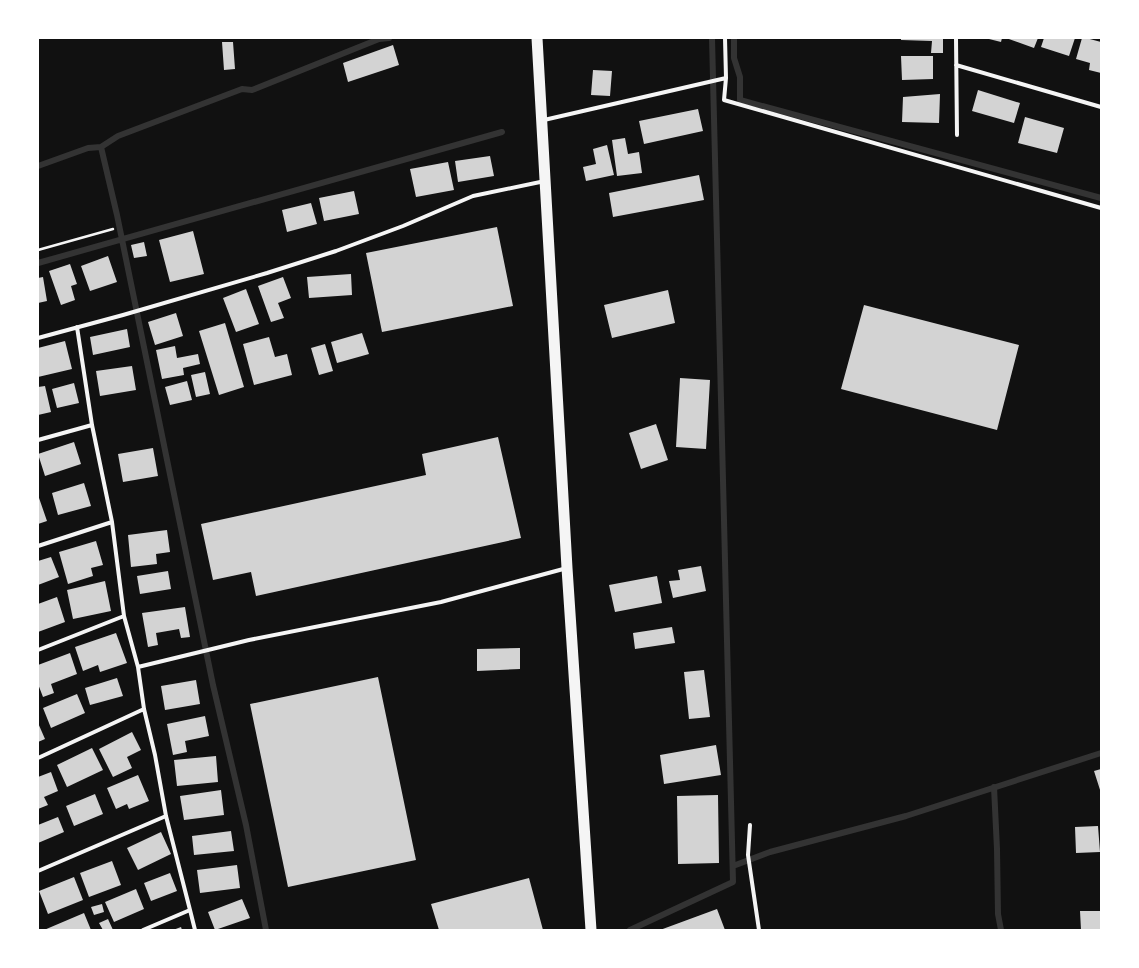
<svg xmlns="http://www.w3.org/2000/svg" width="1139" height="968" viewBox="0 0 1139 968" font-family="Rubik,sans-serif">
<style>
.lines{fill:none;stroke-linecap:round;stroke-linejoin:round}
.stream{stroke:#333;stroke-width:6}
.building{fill:#d3d3d3}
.path{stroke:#f5f5f5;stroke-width:2.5}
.minor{stroke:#f5f5f5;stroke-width:4}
.trunk{stroke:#f5f5f5;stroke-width:11}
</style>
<rect width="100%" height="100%" fill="#111"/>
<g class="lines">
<path class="stream" d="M734,38V58L740,77V100L1101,198
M38,166L88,148L101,147
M38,263L502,132
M994,787L997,849L998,914L1001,930
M733,866L770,852L906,816L1101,753
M266,930L246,825L213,685L117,215L101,147L118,136L242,89L252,90L379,39L389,38
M630,930L733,882L712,38"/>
</g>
<path class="building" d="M901,38H943V53H931L932,41L901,40Z
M985,38H1002L1001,42Z
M1006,38H1038L1034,48Z
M1044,38H1075L1069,56L1041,47Z
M1082,38H1086L1101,42V73L1089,70L1090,63L1076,59Z
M222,42H233L235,69L224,70Z
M393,45L399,65L348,82L343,63Z
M901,56H933V79L902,80Z
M593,70L612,71L610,96L591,95Z
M978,90L1020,103L1014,123L972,111Z
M940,94L939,123L902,122L903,97Z
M698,109L703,131L644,144L639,121Z
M1025,117L1064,128L1057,153L1018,143Z
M625,138L628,154L639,152L642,173L617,176L612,140Z
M607,145L614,175L586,181L583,167L596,164L593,149Z
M490,156L494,176L458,182L455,161Z
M448,162L454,190L416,197L410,169Z
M699,175L704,200L613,217L609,193Z
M354,191L359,214L324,221L319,198Z
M311,203L317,224L287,232L282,210Z
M497,227L513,306L382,332L366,253Z
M193,231L204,274L170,282L159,240Z
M144,242L147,256L134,258L131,245Z
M108,256L117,282L90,291L81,266Z
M70,264L77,284L71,286L75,300L61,305L49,271Z
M351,274L352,295L309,298L307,277Z
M43,277L47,301L38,303V278Z
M283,277L291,298L278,303L284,318L271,322L258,286Z
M246,289L259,324L236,332L223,298Z
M668,290L675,323L612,338L604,305Z
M864,305L1019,345L997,430L841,389Z
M176,313L183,336L155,345L148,322Z
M225,323L244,387L219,395L199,331Z
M127,329L130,347L93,355L90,337Z
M362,333L369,354L337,363L331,342Z
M269,337L275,357L287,354L292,375L254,385L243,344Z
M65,341L72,369L38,377V348Z
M325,344L333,371L319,375L311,348Z
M175,346L177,358L198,354L200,364L183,368L184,375L162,379L156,350Z
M132,366L136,390L100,396L96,371Z
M205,372L210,394L196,397L191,375Z
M680,378L710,380L706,449L676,447Z
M187,381L192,400L170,405L165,387Z
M74,383L79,403L57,408L52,389Z
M45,386L51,412L38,415V387Z
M656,424L668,460L641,469L629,433Z
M498,437L521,538L256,596L251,572L213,580L201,524L426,475L422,454Z
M74,442L81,464L45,476L38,454Z
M153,448L158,476L123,482L118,454Z
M84,483L91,506L58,515L52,493Z
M38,495L47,521L38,524Z
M167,530L170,552L156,554L157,564L131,567L128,535Z
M96,541L103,565L91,568L93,576L68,584L59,552Z
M51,557L59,577L38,585V561Z
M701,566L706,591L673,598L669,581L680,580L678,570Z
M168,571L171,589L140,594L137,576Z
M657,576L662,603L615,612L609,585Z
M105,581L111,611L73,619L67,590Z
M57,597L65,622L38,632V604Z
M185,607L190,637L181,638L179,629L156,633L158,645L148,647L142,613Z
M672,627L675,643L635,649L633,633Z
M116,633L127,663L100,672L98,665L83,671L75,647Z
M520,648V669L477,671V649Z
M70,653L77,674L51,684L54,693L43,697L38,684V665Z
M704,670L710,717L689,719L684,672Z
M378,677L416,860L288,887L250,704Z
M117,678L123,696L90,705L85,688Z
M196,680L200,704L165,710L161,686Z
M77,694L85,713L51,728L43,708Z
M205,716L209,736L185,741L187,752L173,755L167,724Z
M38,723L45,739L38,742Z
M132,732L141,750L127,757L132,768L113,777L99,749Z
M716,745L721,775L664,784L660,755Z
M92,748L103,770L67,787L57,765Z
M216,756L218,782L177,786L174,760Z
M1101,769V793L1094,771Z
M51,772L58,791L44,797L48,805L38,809V777Z
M138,775L149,801L129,809L127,804L116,809L107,788Z
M221,790L224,815L184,820L180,796Z
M95,794L103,814L74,826L66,806Z
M718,795L719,863L678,864L677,796Z
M58,817L64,832L38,843V825Z
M1098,826L1100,852L1076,853L1075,827Z
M231,831L234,851L194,855L192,836Z
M161,832L171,854L138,870L127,848Z
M112,861L121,885L89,897L80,873Z
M237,865L240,888L200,893L197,870Z
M170,873L177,891L151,901L144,883Z
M74,877L83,900L48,914L39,891Z
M529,878L543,930H439L431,904Z
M136,889L144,909L114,922L105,902Z
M242,899L250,918L215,930L208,912Z
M102,904L104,912L94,915L91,907Z
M717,909L725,930H660Z
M1080,911H1101V930H1081Z
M84,913L91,930H44Z
M108,919L113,930H103L99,923Z
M181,927L182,930H173Z"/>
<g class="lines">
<path class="path" d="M38,250L113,229"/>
<path class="minor" d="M725,38L726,78L724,100L1101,208
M956,38L957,135
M956,65L1101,107
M544,120L726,78
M77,327L92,425L112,522L124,616L138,667L144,709L155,755L166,816L190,910
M38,338L123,315L267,273L336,251L403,226L473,196L545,181
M38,440L92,425
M38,546L112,522
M38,650L124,616
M138,667L249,640L441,602L567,568
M38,758L144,709
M750,825L748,855L759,930
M38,871L166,816
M143,930L190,910L195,930"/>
<path class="trunk" d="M537,38L567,568L591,930"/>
</g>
<rect width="1139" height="968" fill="none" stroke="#ffffff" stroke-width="78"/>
</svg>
